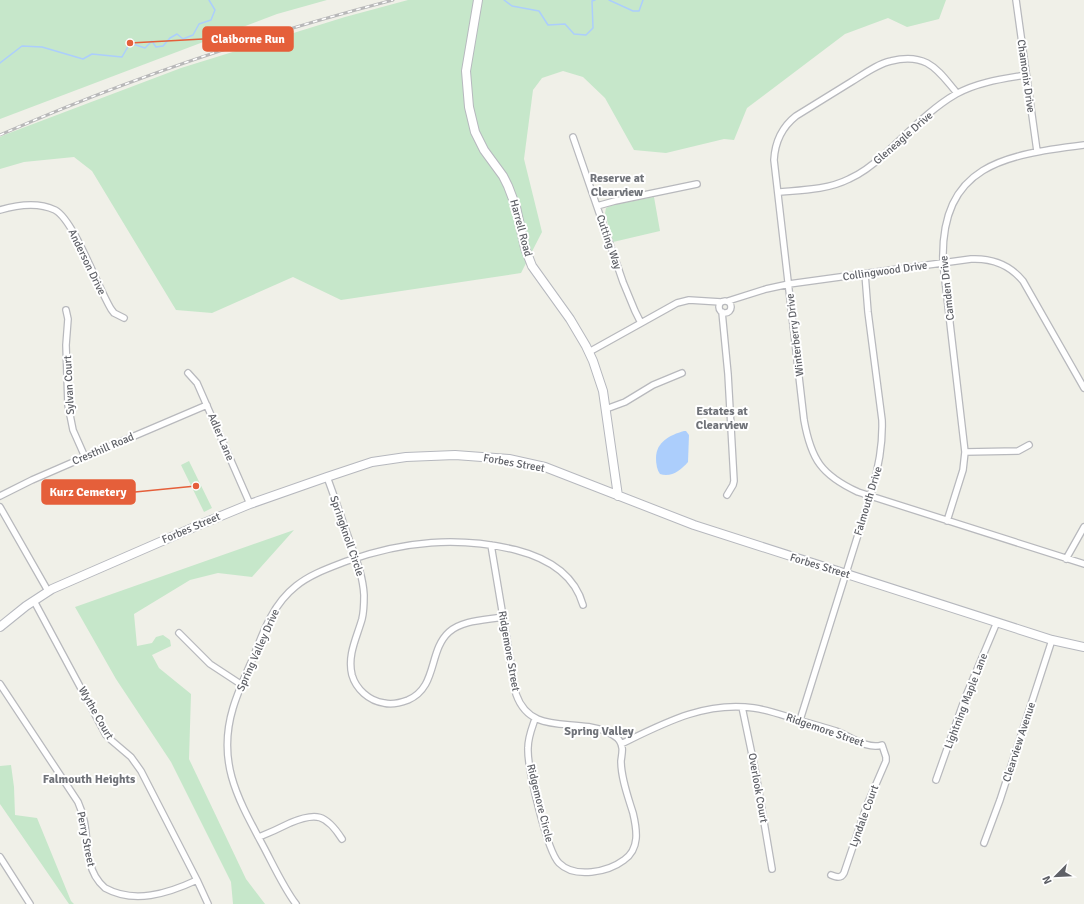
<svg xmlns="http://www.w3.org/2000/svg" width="1084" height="904" viewBox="0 0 1084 904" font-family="Signika,sans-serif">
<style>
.green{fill:#c6e7ca}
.water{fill:#accefc}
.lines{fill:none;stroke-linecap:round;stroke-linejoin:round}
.stream{stroke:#accefc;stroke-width:1.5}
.street-casing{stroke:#b8b9bd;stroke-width:8}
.secondary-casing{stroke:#b6b8be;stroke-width:10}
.street{stroke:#fff;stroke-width:5.5}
.secondary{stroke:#fff;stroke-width:8}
.rail-casing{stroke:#b8b8b9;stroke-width:3}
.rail{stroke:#fff;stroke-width:1.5;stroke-dasharray:4.5;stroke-linecap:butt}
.labels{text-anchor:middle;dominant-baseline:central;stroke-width:4;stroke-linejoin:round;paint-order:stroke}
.street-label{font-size:11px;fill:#5f6167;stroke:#fff}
.neighbourhood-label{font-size:12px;font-weight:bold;fill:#707379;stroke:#fff}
.leader{fill:none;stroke:#e55f3a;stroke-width:1.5}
.callout-dot{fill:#e55f3a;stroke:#fff;stroke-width:1.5}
.callout{fill:#e55f3a;stroke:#e55f3a;stroke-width:1.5}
.callout-label{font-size:12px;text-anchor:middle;font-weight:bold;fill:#fff}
</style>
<rect width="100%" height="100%" fill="#f0f0e8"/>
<path class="green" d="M0,0H327L277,14L0,119Z
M408,0H946L939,19L907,27L888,18L845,34L747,108L734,140L724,139L666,153L634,150L605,98L583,77L563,71L542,78L533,90L524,159L542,232L521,273L341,300L293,277L212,313L176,310L92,171L74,157L24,162L0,169V137L4,135L181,68L345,17Z
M654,197L660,231L613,242L605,213L606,208L612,205Z
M189,461L212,508L204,512L181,465Z
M294,530L252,577L218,573L190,580L134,614L137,646L152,643L156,637L163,635L170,640L171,646L152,655L159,668L191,694L189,759L246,879L265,904H233L231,882L171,762L116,679L75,607Z
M11,765L14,787L15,815L37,818L71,901L74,904H69L0,804V766Z"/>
<path class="water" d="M684,431H686L689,435L688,462C681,470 671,478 660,474C657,470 656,464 656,458C656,442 670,435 684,431Z"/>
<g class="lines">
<path class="stream" d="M504,0L512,6L539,11L548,25L565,24L574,34L586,35L593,28L592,1L595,0
M609,0L633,11H639L643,0
M0,63L22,46L42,47L83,59L92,54L122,57L130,43L145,48L152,41L156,47L163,46L170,38L177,34L183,39L193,35L199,24L211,20L215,10L209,0"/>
<defs>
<path id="street" d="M1016,0L1037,151
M957,93C948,83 940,70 927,63C917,58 903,58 891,61C877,64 864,74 851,82C833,93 814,105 796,116C782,127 775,142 774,160L804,420C811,459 821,475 858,492L1084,564
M573,137L623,282L635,311L641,323
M778,192C802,190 827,190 849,179C863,173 875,163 886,153C908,133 930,109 956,94C978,82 1002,79 1026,75
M597,206L615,201L697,184
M0,210C17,205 38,202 55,210C74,220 98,288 111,309L114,313L124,318
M719 307a6 6 0 1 1 12 0a6 6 0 1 1-12 0Z
M728,301L766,289L789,284L971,259C992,258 1010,265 1023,281L1084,388
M66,310L68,319L66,345L68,405L73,430L85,457
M722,312L728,374L734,481L733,485L727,495
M589,352L677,303L689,300L721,302
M188,373L197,383L250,504
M606,409L625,402L653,385L682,373
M965,452L1018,451L1029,445
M327,477C335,498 342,520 350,542C356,559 363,576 364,595C364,603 364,611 362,619C357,637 347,655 352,675C356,689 369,701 384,703C392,705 400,703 408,700C438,687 428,651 449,632C462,620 486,620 503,617
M0,496L32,480L85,457L207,405
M0,507L48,591
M947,521L963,470L965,452L943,263C940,164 1005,155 1084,145
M491,545L516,694C531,737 574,717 607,732C611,734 616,736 619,740C624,747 622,753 621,761C621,778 628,797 633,813C637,830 640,849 624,860C608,872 575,879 559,863C547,851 527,767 528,748C528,737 532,728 535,719
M1066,559L1084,527
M34,601L106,735L111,740L131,757L141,771L197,880L208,904
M179,633L210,664L242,685
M0,684L78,802C88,824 85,840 90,862C92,872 97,881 105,888C134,904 167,894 197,880
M742,707L755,769L772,869
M800,720L872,490C879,466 883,445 882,420L868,312L865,274
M621,744C664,723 705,701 754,708C768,710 782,715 795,719C809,723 823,727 836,731C850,736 867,750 882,745L886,757V761L867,805L844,873C841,879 836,877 831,875
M936,780L965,698L997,622
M259,837C269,833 280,828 290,823C316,812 326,814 342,839
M984,843L1000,800L1052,640
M0,857L30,904
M296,904C283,887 272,862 261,842C237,797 217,761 233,708C238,691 246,674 253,658C263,632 273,604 296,586C311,574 329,568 347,561C404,541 458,536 516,550C547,558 574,573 583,605"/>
<path id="secondary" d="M478,0L466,71L469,107L475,132L484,150L503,176L508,186L516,207L525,248L532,266L570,319L586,346L593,361L603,391L618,496
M0,627L26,606L52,589L199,525L250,504L327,477L372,462L406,457L455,455L509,459L545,467L694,525L1052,640L1084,647"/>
</defs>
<use href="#street" class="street-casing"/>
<use href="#secondary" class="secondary-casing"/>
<use href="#street" class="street"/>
<use href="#secondary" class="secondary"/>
<defs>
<path id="rail" d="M0,135C127,79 259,35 393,0"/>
</defs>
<use href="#rail" class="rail-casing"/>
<use href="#rail" class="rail"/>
</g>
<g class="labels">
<g class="street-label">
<text transform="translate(1026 76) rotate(82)">Chamonix Drive</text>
<text transform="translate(903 138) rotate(-41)">Gleneagle Drive</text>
<text transform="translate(521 228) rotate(75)">Harrell Road</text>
<text transform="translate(609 242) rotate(71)">Cutting Way</text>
<text transform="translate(87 262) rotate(64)">Anderson Drive</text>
<text transform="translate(885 271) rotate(-8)">Collingwood Drive</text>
<text transform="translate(947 288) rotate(-96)">Camden Drive</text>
<text transform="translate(795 335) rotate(-97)">Winterberry Drive</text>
<text transform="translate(69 385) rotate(-93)">Sylvan Court</text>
<text transform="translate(221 437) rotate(67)">Adler Lane</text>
<text transform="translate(103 449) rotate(-23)">Cresthill Road</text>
<text transform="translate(514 463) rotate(10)">Forbes Street</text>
<text transform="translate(868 501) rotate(-73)">Falmouth Drive</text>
<text transform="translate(191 528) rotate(-23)">Forbes Street</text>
<text transform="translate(347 536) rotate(71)">Springknoll Circle</text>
<text transform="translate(820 566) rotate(17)">Forbes Street</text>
<text transform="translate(258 650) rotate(-66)">Spring Valley Drive</text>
<text transform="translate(509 651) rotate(80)">Ridgemore Street</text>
<text transform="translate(966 701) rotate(-69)">Lightning Maple Lane</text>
<text transform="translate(96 713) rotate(60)">Wythe Court</text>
<text transform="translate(825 730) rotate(19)">Ridgemore Street</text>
<text transform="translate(1019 742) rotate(-72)">Clearview Avenue</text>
<text transform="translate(758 788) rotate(80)">Overlook Court</text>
<text transform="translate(540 803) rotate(76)">Ridgemore Circle</text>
<text transform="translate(864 816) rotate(-70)">Lyndale Court</text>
<text transform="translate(86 839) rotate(79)">Perry Street</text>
</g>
<g class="neighbourhood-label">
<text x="617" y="178">Reserve at<tspan x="617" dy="14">Clearview</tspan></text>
<text x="722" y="411">Estates at<tspan x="722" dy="14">Clearview</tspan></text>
<text x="599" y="731">Spring Valley</text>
<text x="89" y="779">Falmouth Heights</text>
</g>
</g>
<path class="leader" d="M130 43L203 39M196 486L135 492"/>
<g class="callout-dot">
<circle cx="130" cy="43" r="4"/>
<circle cx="196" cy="486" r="4"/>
</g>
<g class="callout">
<rect x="203" y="27" width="90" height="24" rx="4"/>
<rect x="42" y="480" width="93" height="24" rx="4"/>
</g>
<g class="callout-label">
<text x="248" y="43">Claiborne Run</text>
<text x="88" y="496">Kurz Cemetery</text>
</g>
<g transform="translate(1056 876) rotate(246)" stroke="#ffffff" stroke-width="3" paint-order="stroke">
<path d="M0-3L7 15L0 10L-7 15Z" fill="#5f6167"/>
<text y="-6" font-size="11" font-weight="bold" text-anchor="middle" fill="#5f6167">N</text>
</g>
</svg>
